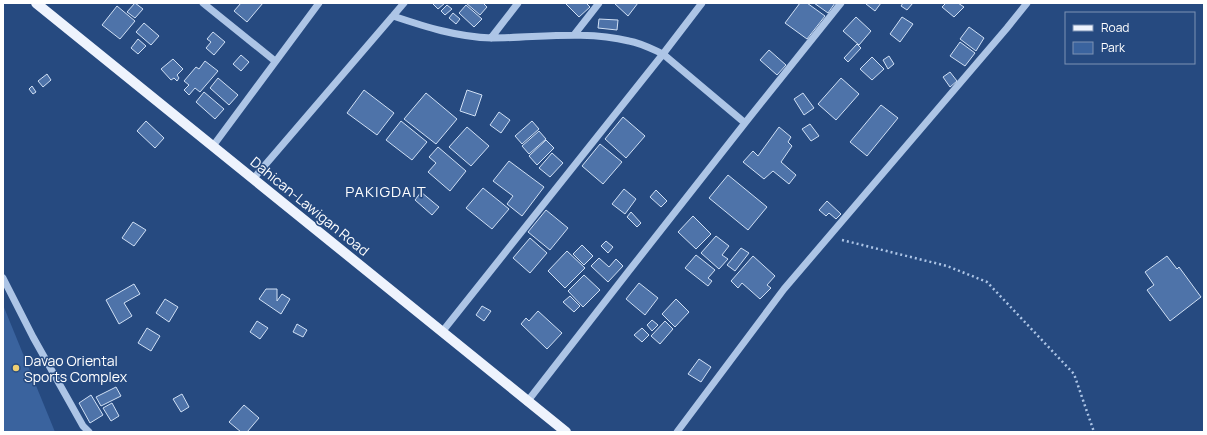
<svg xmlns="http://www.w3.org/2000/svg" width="1207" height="435" viewBox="0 0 1207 435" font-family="Manrope,sans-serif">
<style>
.green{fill:#3a639e}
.building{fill:#4e73a9;stroke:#d0e0f5}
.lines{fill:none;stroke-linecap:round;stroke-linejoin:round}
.path{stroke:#adc5e6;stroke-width:2.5;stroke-dasharray:2 3;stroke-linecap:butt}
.minor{stroke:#adc5e6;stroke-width:7}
.major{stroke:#eef3fd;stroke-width:10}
.poi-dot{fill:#efcf72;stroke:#264a80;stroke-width:1.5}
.labels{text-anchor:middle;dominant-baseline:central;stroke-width:3;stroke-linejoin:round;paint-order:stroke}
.street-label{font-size:14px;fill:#fff;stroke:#264a80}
.poi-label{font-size:14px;fill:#fff;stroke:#264a80;text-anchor:start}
.neighbourhood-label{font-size:15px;letter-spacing:1px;fill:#fff;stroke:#264a80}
</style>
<rect width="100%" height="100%" fill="#264a80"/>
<path class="green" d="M3,305L55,432H3Z"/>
<path class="building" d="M135,3L143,9L135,18L127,12Z
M241,3H263L247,22L234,11Z
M432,3H445L438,9Z
M466,3H483L487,7L480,15Z
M565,3H589L587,4L590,7L579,17Z
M614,3H638L628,16Z
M800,3H807L825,16L807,39L785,23Z
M814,3H835L828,13Z
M868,3H881L875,11L866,4Z
M903,3H913L907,10L901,6Z
M946,3H958L964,7L954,17L942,7Z
M447,5L452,9L445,15L441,11Z
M466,5L482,19L474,27L459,13Z
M117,6L135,21L120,39L102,25Z
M453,13L460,19L456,24L449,18Z
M856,17L871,31L859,45L843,31Z
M902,17L913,24L900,42L890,34Z
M599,19L618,20L617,30L598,28Z
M144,23L159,36L151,45L136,32Z
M969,27L984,38L976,51L960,39Z
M213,32L225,42L214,55L206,48L211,42L207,39Z
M138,39L146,46L138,54L131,48Z
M960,42L975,53L965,66L950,56Z
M857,44L861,48L848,62L844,58Z
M769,50L786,65L777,75L760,60Z
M241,55L249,62L241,71L233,64Z
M889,56L894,64L888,69L883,60Z
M872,57L884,69L872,80L860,69Z
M173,59L183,69L177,75L179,78L177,81L174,78L171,80L161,69Z
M205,61L218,71L200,92L195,88L189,95L184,90L189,85L184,81L196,67L199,69Z
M950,72L957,81L950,87L943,77Z
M47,74L51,80L43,87L38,81Z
M218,78L238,95L229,105L210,88Z
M841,78L859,94L836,120L818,104Z
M32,86L36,92L33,94L29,89Z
M364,90L394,113L377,135L347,113Z
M467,90L482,95L475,116L460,111Z
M204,92L224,109L215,119L196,102Z
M426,93L457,119L436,144L404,119Z
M803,93L814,108L804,115L794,99Z
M881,105L898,118L867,156L850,142Z
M499,112L510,120L501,133L490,125Z
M623,117L645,136L626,158L605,139Z
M146,121L164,138L155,148L137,131Z
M401,121L427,142L412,160L386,140Z
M532,121L539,129L522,144L515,136Z
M810,124L819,136L811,141L802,129Z
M467,127L489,146L471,166L449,147Z
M779,127L791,137L788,142L792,146L781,162L796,175L789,184L773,171L764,179L743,162L753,151L758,156Z
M539,131L546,139L529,154L522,146Z
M546,140L554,148L537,165L529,156Z
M600,144L622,162L603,184L582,166Z
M438,147L466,171L450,191L428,172L436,163L429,157Z
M552,153L563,163L550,177L539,168Z
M509,161L544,187L522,216L507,204L513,196L493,181Z
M728,175L767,207L748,230L709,198Z
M483,188L509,209L492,229L466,208Z
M624,189L636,199L625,214L612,204Z
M656,190L667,201L661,207L650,197Z
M421,192L439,207L432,215L415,200Z
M827,201L841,214L836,219L829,213L826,216L819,210Z
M546,210L568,228L550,250L528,232Z
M631,212L641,223L637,227L627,217Z
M693,216L711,234L696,249L678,232Z
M133,222L146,230L134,246L122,238Z
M716,236L729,246L722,255L728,259L719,269L701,253Z
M530,238L547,253L530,273L513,258Z
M606,241L613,247L608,253L601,246Z
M582,245L593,256L584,265L573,254Z
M741,248L749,253L735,271L727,265Z
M567,251L585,268L565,288L548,271Z
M696,255L715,270L708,278L712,281L708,286L685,268Z
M753,256L775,276L767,285L771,288L760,299L742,283L738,288L731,281Z
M1167,256L1177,269L1179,267L1201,297L1170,321L1147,290L1154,285L1145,272Z
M599,258L609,267L616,259L623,266L608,282L591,266Z
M584,275L600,290L583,307L568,291Z
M639,283L658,298L645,315L626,299Z
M134,284L140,294L124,303L132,316L119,324L106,300Z
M266,289H277V301L282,294L290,299L281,314L259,299Z
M570,296L580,306L574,312L563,302Z
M165,299L178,307L169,322L156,313Z
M676,299L689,312L675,327L662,314Z
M482,306L491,311L484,321L476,315Z
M538,311L562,333L547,349L521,324L526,318L529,321Z
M652,320L658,325L652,331L647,325Z
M257,321L268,328L260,339L250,332Z
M665,321L673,329L660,344L651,336Z
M297,324L307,330L303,337L293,332Z
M147,328L160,336L151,351L138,343Z
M642,328L649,335L642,342L634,335Z
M699,359L711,367L701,382L688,374Z
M116,387L121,396L101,406L96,397Z
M182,394L189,407L181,412L173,399Z
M91,395L103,415L90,423L79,403Z
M112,403L119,416L111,421L103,408Z
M244,405L259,418L247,432H241L229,422Z"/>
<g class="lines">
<path class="path" d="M842,240L947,266L987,282L1074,374L1094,432"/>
<path class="minor" d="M203,3L275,61
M393,16C426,27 457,37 492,38C537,38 584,30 629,41C641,43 652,49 663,54L702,3
M574,35L599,3
M491,38L518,3
M745,123L841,3
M213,146L319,3
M254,178L404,3
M3,278L33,337L83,426L89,432
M442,332L663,54L745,123L628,272L527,402
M677,432L784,289L1007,28L1027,3"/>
<path class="major" d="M36,3L566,432"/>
</g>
<circle class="poi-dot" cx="16" cy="368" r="4"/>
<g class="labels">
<g class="street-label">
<text transform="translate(310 206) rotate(39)">Dahican-Lawigan Road</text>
</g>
<g class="poi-label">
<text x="24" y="360">Davao Oriental<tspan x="24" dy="16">Sports Complex</tspan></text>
</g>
<g class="neighbourhood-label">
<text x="386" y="191">PAKIGDAIT</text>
</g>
</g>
<rect width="1207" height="435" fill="none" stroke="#ffffff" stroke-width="8"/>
<rect x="1065" y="12" width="130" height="52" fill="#264a80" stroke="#7d92b3"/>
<rect x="1073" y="25" width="20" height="6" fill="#eef3fd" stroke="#7d92b3"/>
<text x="1101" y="32" font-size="12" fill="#ffffff">Road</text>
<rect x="1073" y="42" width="20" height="12" fill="#3a639e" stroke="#7d92b3"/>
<text x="1101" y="52" font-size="12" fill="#ffffff">Park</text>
</svg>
